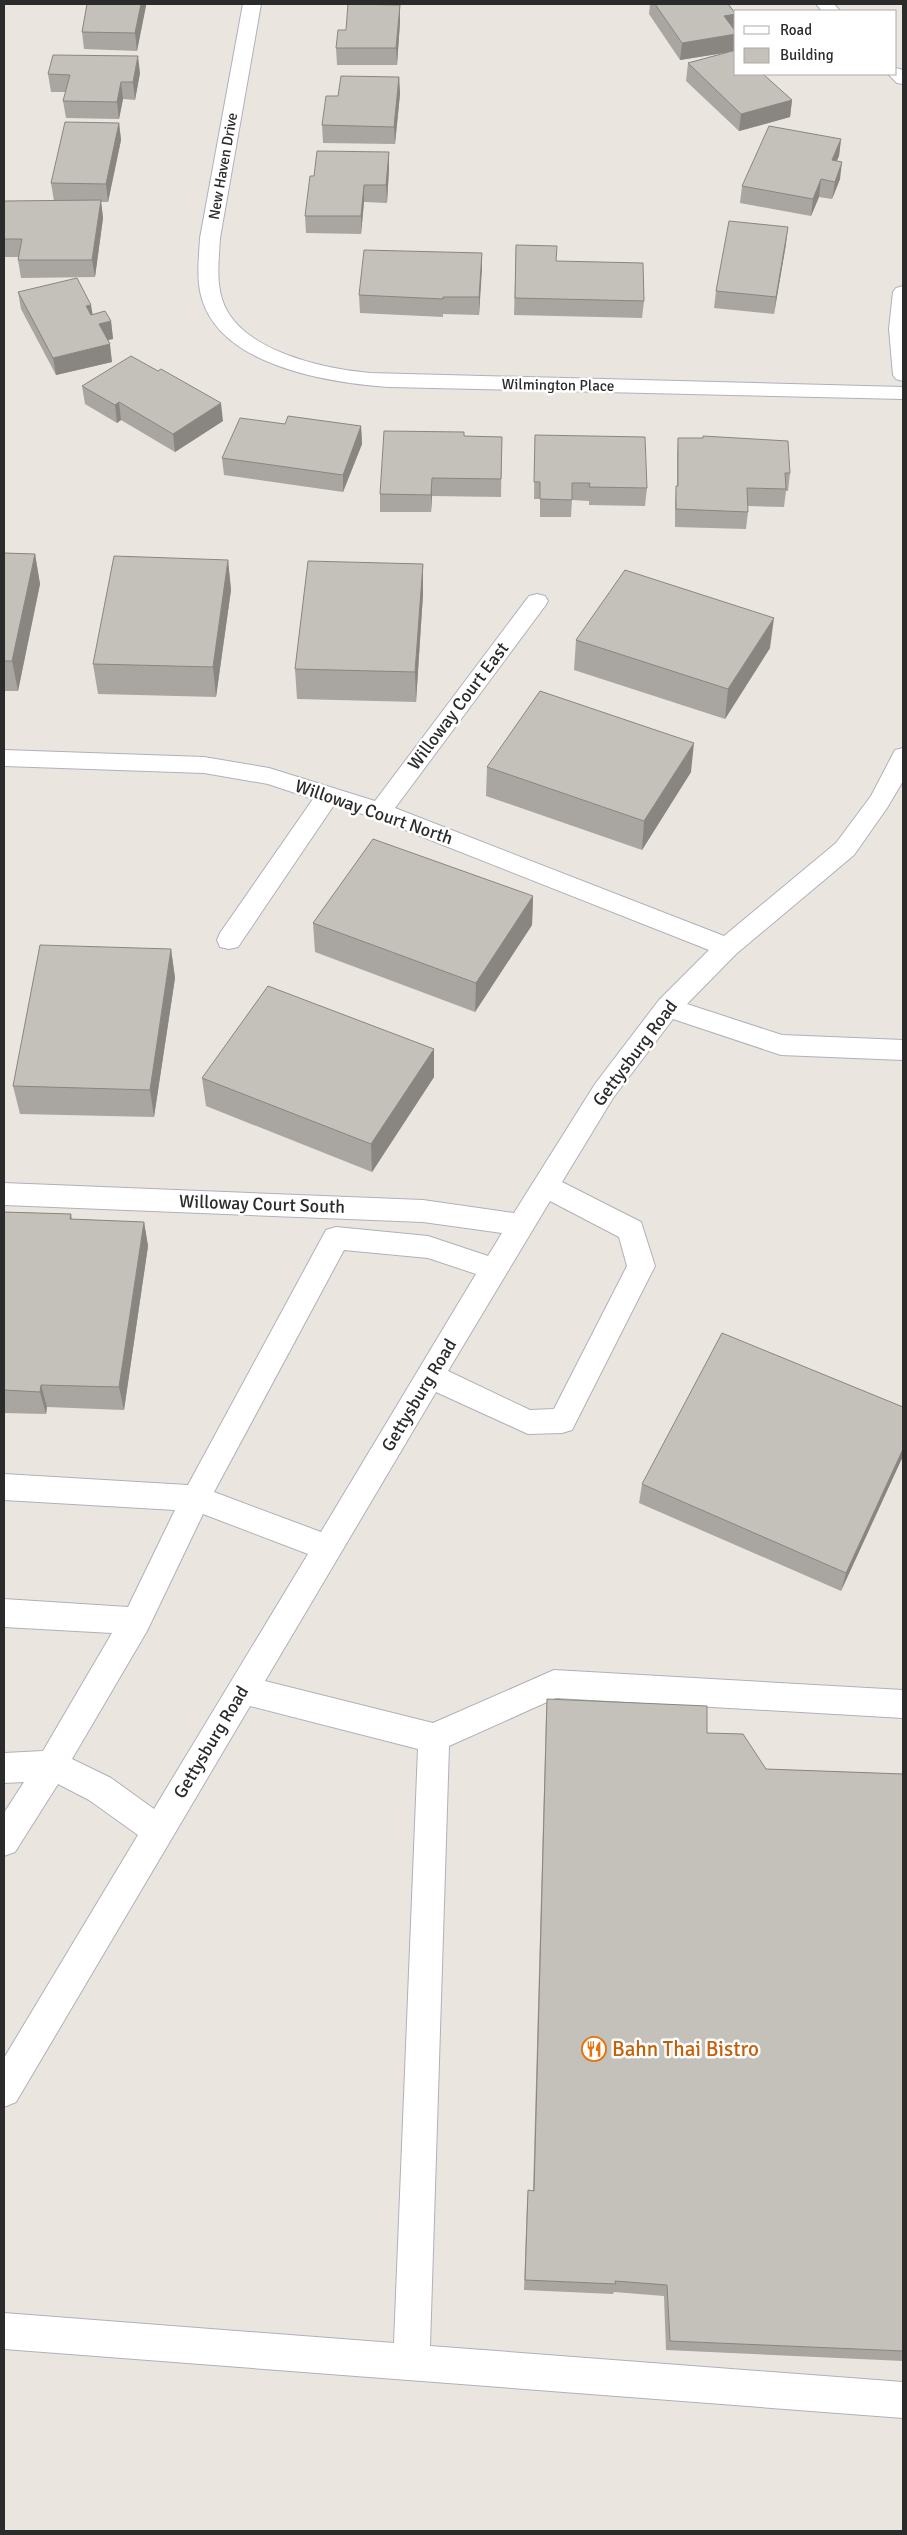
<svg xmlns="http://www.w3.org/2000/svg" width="907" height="2535" viewBox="0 0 907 2535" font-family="Signika,sans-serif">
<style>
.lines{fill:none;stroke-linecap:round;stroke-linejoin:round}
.minor-casing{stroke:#afb1ba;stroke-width:2}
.minor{fill:#fff;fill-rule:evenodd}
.wall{fill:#a9a5a0}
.shaded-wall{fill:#898682}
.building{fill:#c4c0ba;stroke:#898682}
.labels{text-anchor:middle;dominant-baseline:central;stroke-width:5;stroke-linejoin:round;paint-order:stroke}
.far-street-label{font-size:15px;fill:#2b2b2b;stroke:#fff}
.street-label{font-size:18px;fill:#2b2b2b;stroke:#fff}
.near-food-label{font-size:21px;fill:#c56008;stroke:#fff;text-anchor:start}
</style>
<rect width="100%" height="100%" fill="#ebe5df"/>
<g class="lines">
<defs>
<path id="minor" d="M243,4H261L220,238C219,258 216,280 222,299C238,351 324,369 370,373L903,387V399L389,387C331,383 222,367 202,299C196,280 199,258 200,238Z
M816,4H834L840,11H822Z
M896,68L903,70V84L897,83L888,74H896Z
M903,286V381L896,379L893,375L889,329L893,292L896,288Z
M537,594L545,596L548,601L545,606L395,808L724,936L836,843L871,796L895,750L903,748V781L887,808L854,855L736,954L687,1004L782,1035L903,1040V1060L781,1055L673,1019L613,1098L562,1182L641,1222L655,1266L572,1430L562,1433L528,1434L436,1392L265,1681L433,1723L554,1670L903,1690V1718L556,1698L449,1746L430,2346L903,2382V2418L4,2349V2313L394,2343L418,1749L250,1706L16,2102L4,2107V2058L138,1835L89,1800L58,1784L15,1852L4,1856V1813L24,1782L4,1783V1753L43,1751L112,1633L4,1627V1599L128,1607L175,1510L4,1500V1474L188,1485L326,1230L336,1227L428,1236L488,1256L502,1233L423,1222L4,1205V1183L423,1200L514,1213L595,1084L659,1000L709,950L372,817L334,805L238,947L229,949L220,947L217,940L220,933L313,799L268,784L204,773L4,766V750L204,757L269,768L375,801L529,596ZM550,1201L619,1237L627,1266L554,1409L530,1410L448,1371ZM344,1250L428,1258L476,1274L321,1532L214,1492ZM203,1514L308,1554L154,1809L111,1778L72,1759L147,1631Z"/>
</defs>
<use href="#minor" class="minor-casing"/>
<use href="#minor" class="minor"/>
</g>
<path class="wall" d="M87,4H146L137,51L84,49L82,32Z
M650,4H728L736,14L734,30L736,32L735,50L792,100L790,117L739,131L686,81L688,63L725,53L680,60L649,14Z
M400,5V22L397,65H337L336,48Z
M140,73L135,100L123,99L119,119L66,118L63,101L66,92H51L48,74Z
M399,77L400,94L395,144L323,143L322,125L338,96Z
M119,123L121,140L108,202H101L103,218L95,277L21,278L18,260V257H4V201H54L51,183Z
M841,139L839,156L837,161L840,179L832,199L819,197L811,216L740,203L742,186Z
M389,152V169L387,203L364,202L361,234L306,233L305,216L314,176Z
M786,244L774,314L714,308L716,291Z
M516,245L556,261L644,301L642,318L514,315Z
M482,253L479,315L443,314V317L360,313L359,295Z
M18,292L93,314L111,321L113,339L108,340L112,362L56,375L21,309Z
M82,386L223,421L175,452L121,420L117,423L85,404Z
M285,424L361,426L362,444L343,492L224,475L222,458Z
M535,435L647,488L645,506L589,505V501L572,500L571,517H540V499H534Z
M464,436L502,437L501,497L432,496L431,512H380V494Z
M678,438L790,473L788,491H786L784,507L748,506V512L746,529L675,527V503L676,486H677V455Z
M4,553L35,554L40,584L18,691H4Z
M228,560L231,590L216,697L98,694L93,664Z
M423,564V594L416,702L297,699L295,669Z
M576,640L770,648L725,719L574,670Z
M487,767L691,772L642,850L486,796Z
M533,896L532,925L475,1012L315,952L313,923Z
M171,949L175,978L154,1117L20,1114L13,1086Z
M434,1049V1077L372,1172L206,1106L202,1078Z
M4,1212L71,1214L72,1219L144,1222L148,1246L124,1410L47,1407L46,1414L4,1413Z
M903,1407V1456L841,1591L639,1503L642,1484Z
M547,1699L707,1733L766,1769L903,1774V2361L666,2350L664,2296L614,2292L613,2294L524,2290L527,2202L528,2190L533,2191L546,1716Z"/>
<path class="shaded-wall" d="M141,4H146V6L137,51L135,33Z
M400,5V22L397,65L396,48Z
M736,14L734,31L724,16Z
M736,34L735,51L680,60L682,43Z
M138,56L140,73L135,100L133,82Z
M399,77L400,94L395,144L394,127Z
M121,82L123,99L119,119L117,102Z
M792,100L790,117L739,131L741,114Z
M119,123L121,140L108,202L106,184Z
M841,139L839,156L829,177L832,160Z
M389,152V169L387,203L386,185Z
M842,162L840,179L832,199L835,182Z
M821,179L819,197L811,216L813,199Z
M364,185V202L361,234V216Z
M101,200L103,218L95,277L92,260Z
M788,227L786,244L774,314L776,297Z
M482,253V270L479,315V297Z
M91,305L94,322L86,306Z
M111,321L113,339L101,341L99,324Z
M110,344L112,362L56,375L53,358Z
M119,402L121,420L117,423L115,405Z
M221,403L223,421L175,452L173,434Z
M361,426L362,444L343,492V475Z
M432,478V496L431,512V495Z
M35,554L40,584L18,691L12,661Z
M228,560L231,590L216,697L213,667Z
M423,564V594L416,702L415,672Z
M774,618L770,648L725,719L728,689Z
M694,743L691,772L642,850L644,821Z
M533,896L532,925L475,1012L476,983Z
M171,949L175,978L154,1117L150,1090Z
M434,1049V1077L372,1172L371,1144Z
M144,1222L148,1246L124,1410L119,1387Z
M41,1385L47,1407L46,1414L40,1392Z
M903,1449V1456L841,1591L846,1573Z"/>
<path class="building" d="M87,4H141L135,33L82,32Z
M348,4L400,5L396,48H336L338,30H346Z
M655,4H728L736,14L724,16L736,32V34L682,43Z
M736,50V74H763L792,100L741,114L688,63Z
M53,55L138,56L133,82H121L117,102L63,101L70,75L48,74Z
M341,76L399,77L394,127L322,125L326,96H338Z
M65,122L119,123L106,184L51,183Z
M769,126L841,139L832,160L842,162L835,182L821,179L813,199L742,186Z
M317,151L389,152L386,185H364L361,216H305L310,176H314Z
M101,200L92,260H18L22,239H4V201Z
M729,221L788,227L776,297L716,291Z
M516,245L557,246L556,261L643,263L644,301L515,298Z
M364,250L482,253L479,297H443V299L359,295Z
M77,278L91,305L86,306L91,315L105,311L111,321L99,324L110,344L53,358L18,292Z
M131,356L158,371L161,369L221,403L173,434L119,402L115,405L82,386Z
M288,416L361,426L343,475L222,458L240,418L285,424Z
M384,431L464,432V436L502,437L501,479L432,478L431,495L380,494Z
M535,435L645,437L647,488L589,487L590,483H572V500L540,499V482H534Z
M703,436L788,441L790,473H785L786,489L747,488L748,512L676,509V486H678V438H703Z
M4,553L35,554L12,661H4Z
M114,556L228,560L213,667L93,664Z
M308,561L423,564L415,672L295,669Z
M625,570L774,618L728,689L576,640Z
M540,691L694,743L644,821L487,767Z
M373,839L533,896L476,983L313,923Z
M40,945L171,949L150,1090L13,1086Z
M268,986L434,1049L371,1144L202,1078Z
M4,1212L71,1214L70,1219L144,1222L119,1387L41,1385L40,1392L4,1390Z
M722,1333L903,1407V1449L846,1573L642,1484Z
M547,1699L707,1706V1733L743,1734L766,1769L903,1774V2351L670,2341L667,2285L615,2281L616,2284L525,2280L528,2190L534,2191Z"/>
<defs>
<symbol id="restaurant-ring" viewBox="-11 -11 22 22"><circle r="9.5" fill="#fff" stroke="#e8710a" stroke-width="1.5"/><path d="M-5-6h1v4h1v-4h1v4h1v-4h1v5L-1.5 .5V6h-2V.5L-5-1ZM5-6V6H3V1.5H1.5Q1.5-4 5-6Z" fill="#e8710a"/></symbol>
</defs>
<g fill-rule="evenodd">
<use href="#restaurant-ring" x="580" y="2035" width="28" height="28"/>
</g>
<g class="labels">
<g class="far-street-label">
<text transform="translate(223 166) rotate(-80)">New Haven Drive</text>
<text transform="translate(558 385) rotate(1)">Wilmington Place</text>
</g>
<g class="street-label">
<text transform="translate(458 706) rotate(-53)">Willoway Court East</text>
<text transform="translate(374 812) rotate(19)">Willoway Court North</text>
<text transform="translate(635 1053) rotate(-53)">Gettysburg Road</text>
<text transform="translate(262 1204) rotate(2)">Willoway Court South</text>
<text transform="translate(419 1395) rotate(-59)">Gettysburg Road</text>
<text transform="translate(211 1742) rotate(-59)">Gettysburg Road</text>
</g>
<g class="near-food-label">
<text x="612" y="2049">Bahn Thai Bistro</text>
</g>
</g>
<rect width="907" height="2535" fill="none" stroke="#2b2b2b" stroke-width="10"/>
<rect x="734" y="10" width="162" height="65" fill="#ffffff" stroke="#aaaaaa"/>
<rect x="744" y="26" width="25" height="8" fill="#ffffff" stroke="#aaaaaa"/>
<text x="780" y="35" font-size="15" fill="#2b2b2b">Road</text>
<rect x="744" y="48" width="25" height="15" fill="#c4c0ba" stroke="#aaaaaa"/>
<text x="780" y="60" font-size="15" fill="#2b2b2b">Building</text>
</svg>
